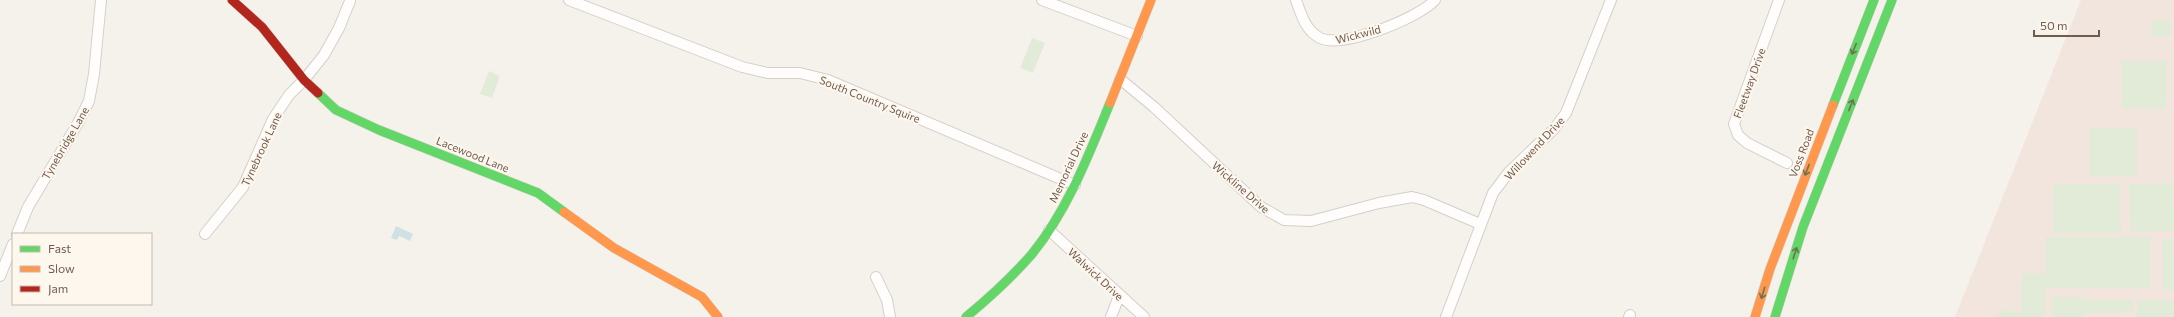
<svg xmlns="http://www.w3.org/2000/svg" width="2174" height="317" viewBox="0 0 2174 317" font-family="Commissioner,sans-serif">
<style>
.commercial{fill:#f2e5de}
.green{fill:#e2ebd8}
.water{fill:#cfe1e4}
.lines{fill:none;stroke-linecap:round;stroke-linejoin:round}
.street-casing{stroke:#d4cfca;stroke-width:12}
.fast-casing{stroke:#d5cfca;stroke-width:10}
.slow-casing{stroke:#d5cfca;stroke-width:10}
.jam-casing{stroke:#d5cfca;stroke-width:10}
.street{stroke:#fefdfc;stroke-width:10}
.fast{stroke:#63d668;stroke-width:9}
.slow{stroke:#ff974d;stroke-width:9}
.jam{stroke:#b3261e;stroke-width:9}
.oneway{stroke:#6d7454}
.labels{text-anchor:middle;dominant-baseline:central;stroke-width:4;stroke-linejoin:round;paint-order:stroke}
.street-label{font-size:11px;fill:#705c4f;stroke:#fdf7ee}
</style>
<rect width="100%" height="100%" fill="#f5f2ec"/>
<path class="commercial" d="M2081,0H2174V317H1955Z"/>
<path class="green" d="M2152,21H2171V36L2151,37Z
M1032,38L1045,43L1033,73L1020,68Z
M2122,61H2167L2166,109L2122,108Z
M489,71L500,76L492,98L480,94Z
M2089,128H2137V176L2089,177Z
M2173,183L2174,231L2130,232L2129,184Z
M2053,184H2120L2121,233H2053Z
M2045,237H2150V288H2045V317H1997L2002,309L2021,313L2022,273L2045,274Z
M2162,239H2174V290H2163Z
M2052,297H2085L2086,300H2133V312L2086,313L2085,317H2052Z
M2137,300H2174V317H2137Z"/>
<path class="water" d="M396,226L413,234L410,241L399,236L397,240L391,238Z"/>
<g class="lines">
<defs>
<path id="street" d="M569,0L742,67L768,73H800L828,80L1075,185
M1042,0L1137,36
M1296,0C1301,14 1305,30 1320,38C1342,49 1419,18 1435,0
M1779,0L1734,124L1738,135L1747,143L1787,163
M1120,79L1154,107L1261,207L1284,220L1311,221L1379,203L1412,197L1424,200L1480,224
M1049,230L1144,317
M17,234L28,207L78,123L89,101L94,74L101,0
M205,234L243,187L273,119L289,95L304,80L324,55L339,28L350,1
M0,276L13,244
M876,277L887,300L890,317
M1111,317L1119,296
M1446,317L1493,193L1509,172L1554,129L1566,113L1611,0
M1629,317L1630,315"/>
<path id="fast" d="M318,93L336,110L379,130L538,193L564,212
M1833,105L1874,0
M966,317C989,298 1012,277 1032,254C1068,210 1089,154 1110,103
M1775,317L1803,227L1892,0"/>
<path id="slow" d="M1110,103L1151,0
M564,212L614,248L702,297L718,317
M1755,317L1770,269L1833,105"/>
<path id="jam" d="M232,0L262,27L304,80L318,93"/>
</defs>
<use href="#street" class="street-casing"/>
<use href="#fast" class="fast-casing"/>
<use href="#slow" class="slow-casing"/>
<use href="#jam" class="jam-casing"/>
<use href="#street" class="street"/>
<use href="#fast" class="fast"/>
<use href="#slow" class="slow"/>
<use href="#jam" class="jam"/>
</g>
<defs><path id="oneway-shaft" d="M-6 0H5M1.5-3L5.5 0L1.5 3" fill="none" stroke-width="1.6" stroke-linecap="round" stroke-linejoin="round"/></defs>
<g class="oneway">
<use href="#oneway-shaft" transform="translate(1854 49) rotate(112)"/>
<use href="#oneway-shaft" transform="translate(1851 105) rotate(-69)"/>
<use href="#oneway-shaft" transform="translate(1807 170) rotate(111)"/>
<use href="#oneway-shaft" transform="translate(1795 253) rotate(-72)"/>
<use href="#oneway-shaft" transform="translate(1763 293) rotate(107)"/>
</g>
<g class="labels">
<g class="street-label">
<text transform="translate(1358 34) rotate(-14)">Wickwild</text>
<text transform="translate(1749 83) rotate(-70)">Fleetway Drive</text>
<text transform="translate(870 99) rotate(22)">South Country Squire</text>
<text transform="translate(65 143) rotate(-60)">Tynebridge Lane</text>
<text transform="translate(1534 148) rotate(-47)">Willowend Drive</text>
<text transform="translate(261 149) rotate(-65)">Tynebrook Lane</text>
<text transform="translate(1801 153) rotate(-69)">Voss Road</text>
<text transform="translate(473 154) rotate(22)">Lacewood Lane</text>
<text transform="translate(1068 167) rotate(-65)">Memorial Drive</text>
<text transform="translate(1241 187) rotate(41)">Wickline Drive</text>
<text transform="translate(1096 274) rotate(43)">Walwick Drive</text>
</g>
</g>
<rect x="12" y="233" width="140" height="72" fill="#fdf7ee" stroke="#c5b9ae"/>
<rect x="20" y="246" width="20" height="6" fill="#63d668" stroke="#c5b9ae"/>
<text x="48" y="253" font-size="12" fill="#705c4f">Fast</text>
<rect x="20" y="266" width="20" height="6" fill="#ff974d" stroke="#c5b9ae"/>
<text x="48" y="273" font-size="12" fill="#705c4f">Slow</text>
<rect x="20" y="286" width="20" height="6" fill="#b3261e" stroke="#c5b9ae"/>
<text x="48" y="293" font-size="12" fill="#705c4f">Jam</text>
<path d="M2034 30v6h65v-6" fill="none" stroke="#705c4f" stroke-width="2"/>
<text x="2040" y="30" font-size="12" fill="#705c4f" stroke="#fdf7ee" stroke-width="3" paint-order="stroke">50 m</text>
</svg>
